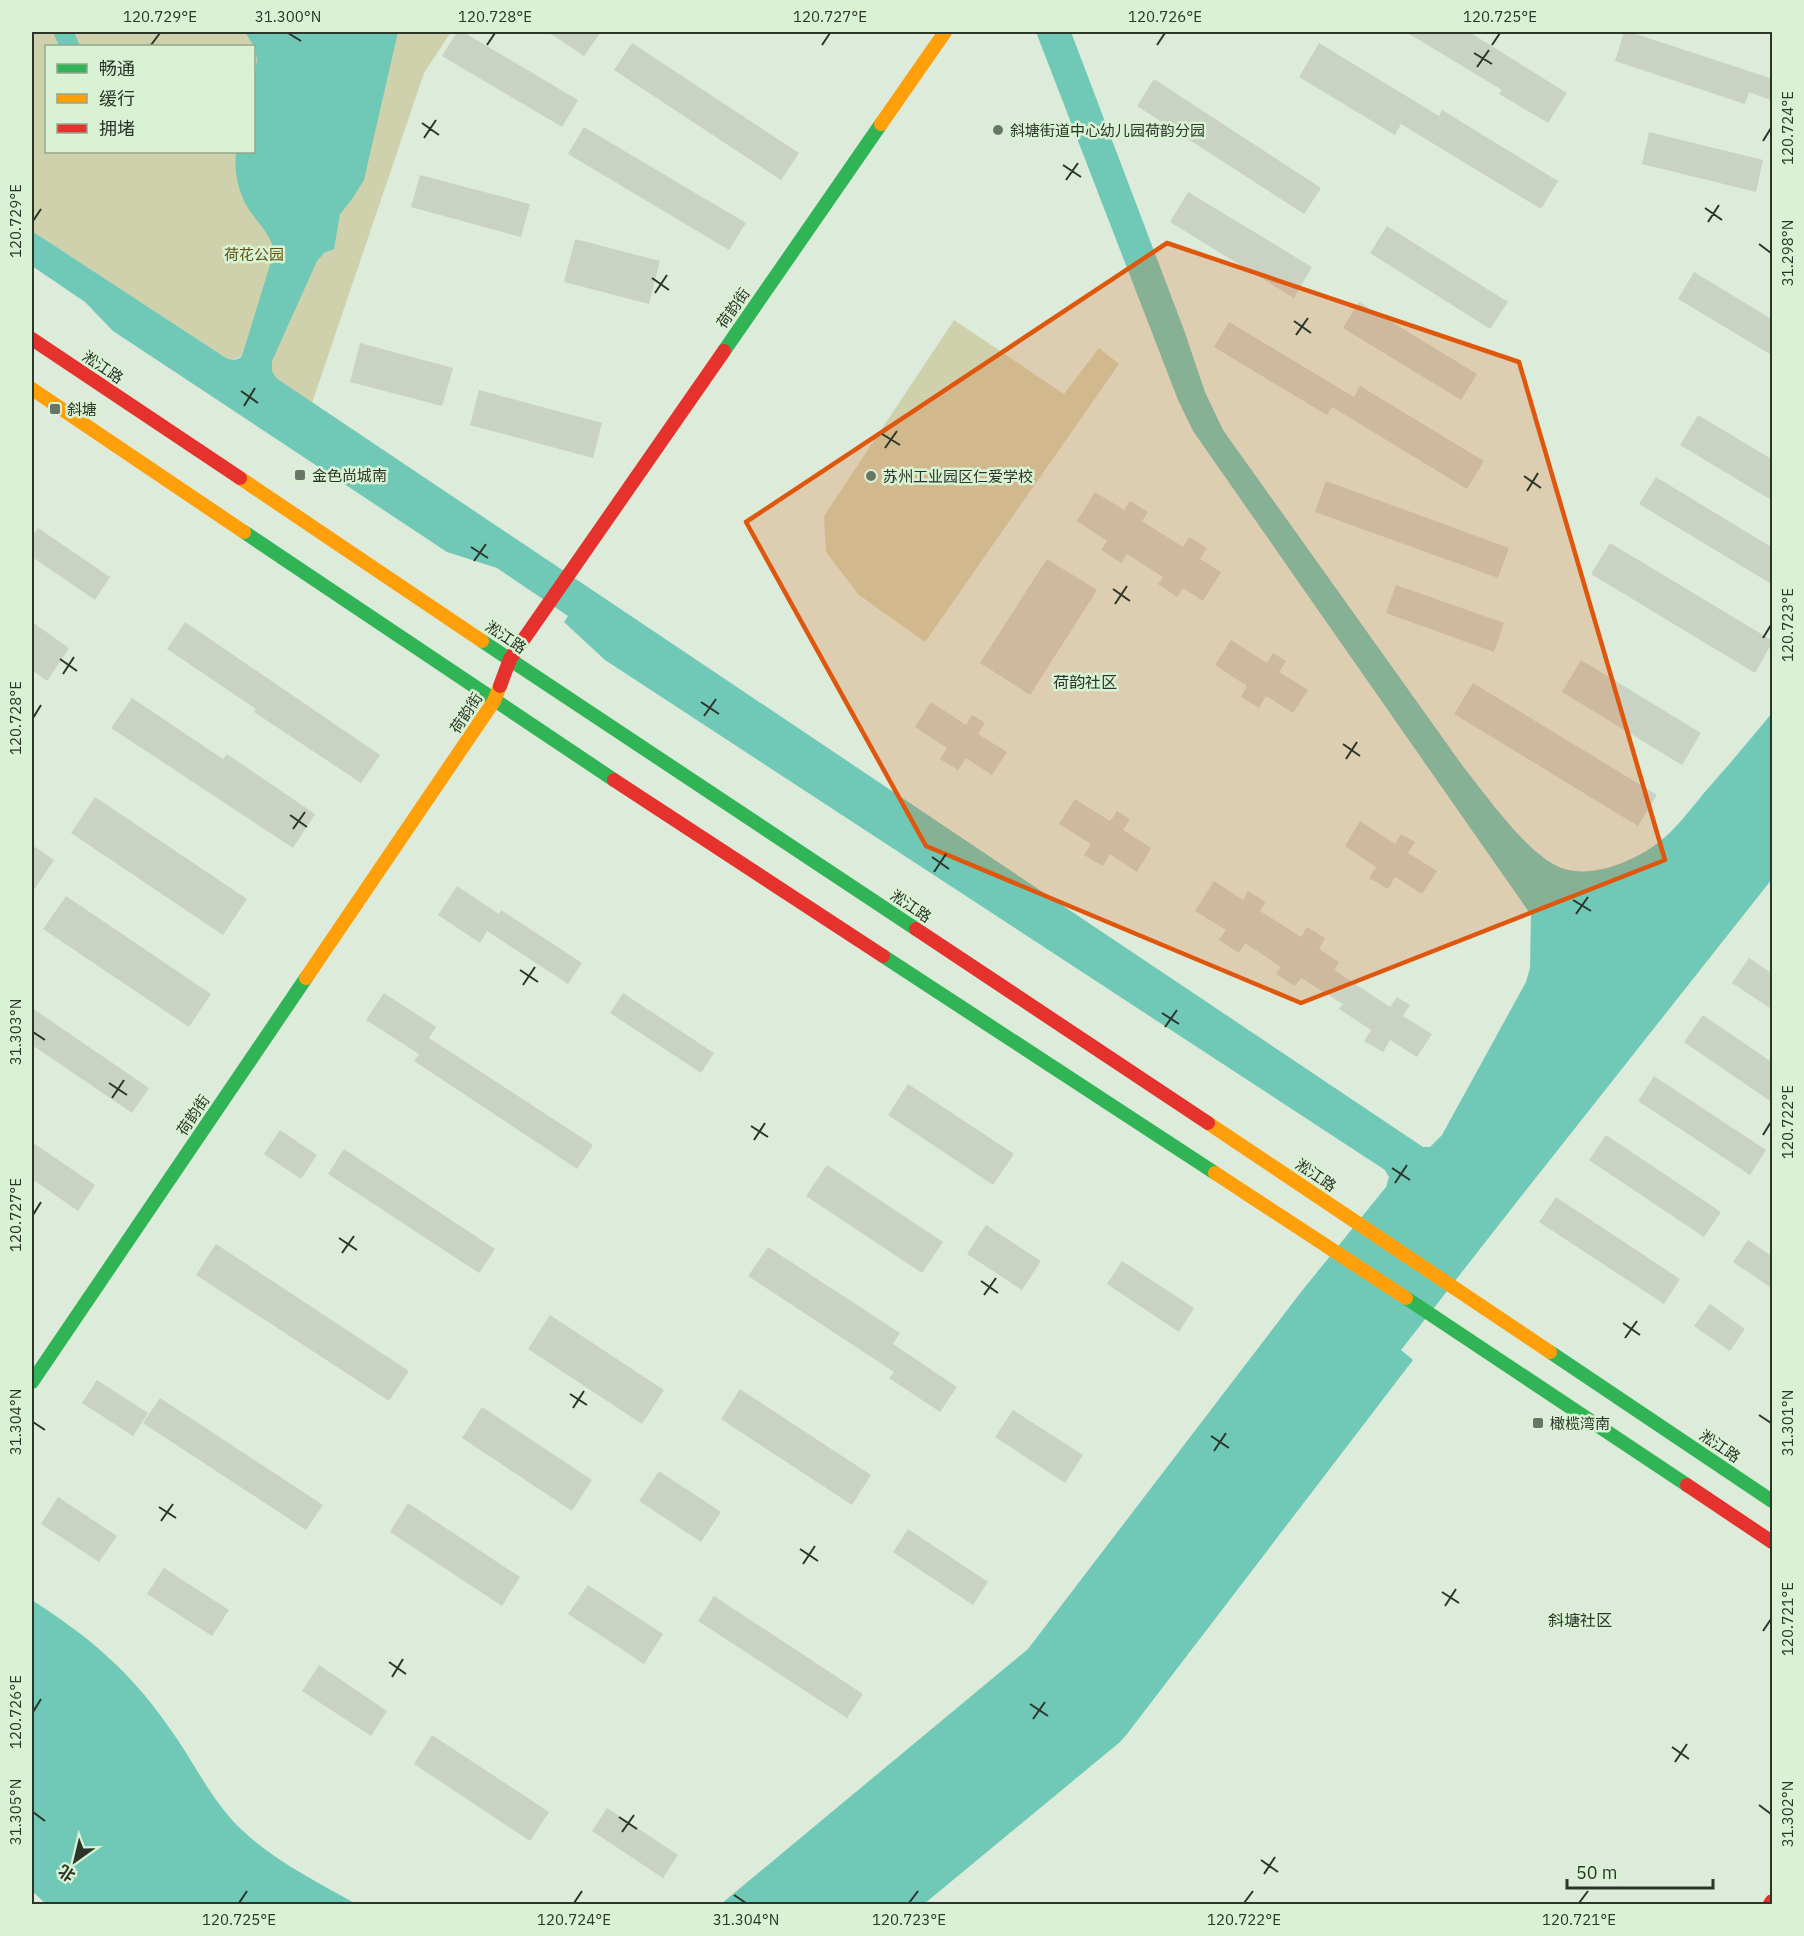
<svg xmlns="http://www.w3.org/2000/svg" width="1804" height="1936" viewBox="0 0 1804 1936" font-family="'IBM Plex Sans','Noto Sans SC',sans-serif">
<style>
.green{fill:#cfd1ad;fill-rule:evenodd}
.water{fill:#70c8b7}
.building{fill:#cad2c4}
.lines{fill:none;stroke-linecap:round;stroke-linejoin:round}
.fast{stroke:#30b455;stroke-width:14}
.slow{stroke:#ff9f0a;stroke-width:14}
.jam{stroke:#e5322d;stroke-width:14}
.marked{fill:#df570d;fill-opacity:0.2;stroke:#df570d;stroke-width:4.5;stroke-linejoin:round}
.ticks{fill:none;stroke:#2b3529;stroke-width:2}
.poi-dot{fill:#697567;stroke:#d8f2d3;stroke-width:2}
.labels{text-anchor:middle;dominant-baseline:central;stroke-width:5;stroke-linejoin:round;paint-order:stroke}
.poi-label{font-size:15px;fill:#2b3529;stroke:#d8f2d3;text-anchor:start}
.park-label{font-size:15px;fill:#5e5413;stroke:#d8f2d3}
.street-label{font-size:15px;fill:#2b3529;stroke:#d8f2d3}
.neighbourhood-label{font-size:16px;fill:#2b3529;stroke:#d8f2d3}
.neatline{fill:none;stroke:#2b3529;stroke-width:2}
.ticks-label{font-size:15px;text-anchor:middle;fill:#2b3529}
</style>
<rect width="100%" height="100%" fill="#ddebda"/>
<path class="green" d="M32,32H451L424,73L312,403L242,356L231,360L223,356L32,231ZM46,46H254V152H46Z
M954,320L1064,394L1099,348L1119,364L925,642L859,595L826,552L824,516Z"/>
<path class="water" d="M53,32H74L80,46H59Z
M245,32H398L364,180L352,199L340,214L334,249L324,253L317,261L272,361V371L276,378L1423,1147H1430L1442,1135L1526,982L1530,968L1531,915L1193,431L1178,400L1036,32H1071L1184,330L1205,392L1223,430L1462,765C1485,794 1524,849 1555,865C1586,882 1633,862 1658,843C1676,829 1690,810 1704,793C1727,767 1750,740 1772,713V879L1519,1199L1401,1350L1413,1360L1127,1734L1120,1742L924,1904H721L1028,1649L1301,1292L1386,1187L1389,1177L1385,1170L605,660L564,622L568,616L497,568L447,552L113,331L85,302L32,266V231L223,356C229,360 236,362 242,356L274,252C272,236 259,224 250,211C238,194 234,172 236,152H254V80L257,59L255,48Z
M32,1600C89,1637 129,1670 168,1726C191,1757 207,1792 232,1820C266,1857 314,1880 356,1904H46L32,1891Z"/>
<path class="building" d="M457,32H463L578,100L562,127L442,56Z
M548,32H601L584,56Z
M1406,32H1469L1567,93L1548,123L1499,94L1502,90Z
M1624,32H1630L1773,79V101L1749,92L1745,104L1615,61Z
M632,43L799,153L781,180L614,70Z
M1319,43L1439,116L1442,110L1558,181L1541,209L1401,124L1395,135L1299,77Z
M1154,79L1321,188L1304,214L1137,106Z
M584,127L746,223L729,250L568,154Z
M1649,132L1763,160L1756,192L1642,164Z
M420,175L530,204L521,237L411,207Z
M1188,192L1312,267L1294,298L1170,222Z
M1387,226L1508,302L1490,329L1370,253Z
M575,239L660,261L649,304L564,282Z
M1694,272L1773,320V356L1678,299Z
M1359,302L1477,374L1461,400L1343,328Z
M1229,322L1354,397L1360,386L1484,461L1467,489L1332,407L1327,415L1214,347Z
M360,343L453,368L442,406L350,382Z
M479,390L602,423L593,458L470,425Z
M1698,415L1773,460V501L1680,445Z
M1656,477L1773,548V585L1639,504Z
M1326,481L1509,548L1498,578L1315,512Z
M1095,492L1124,510L1130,501L1148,512L1142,521L1183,547L1189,537L1207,548L1200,559L1221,572L1203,601L1183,588L1177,597L1158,584L1163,577L1127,554L1121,563L1101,550L1107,541L1077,521Z
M38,528L110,577L95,600L32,557V537Z
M1610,543L1773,641L1755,673L1591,574Z
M1047,559L1097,590L1030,695L980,663Z
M1396,585L1504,623L1494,652L1386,613Z
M32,622L69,648L47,681L32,670Z
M185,622L380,755L361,783L254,712L256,709L167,649Z
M1231,640L1267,663L1273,653L1286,661L1279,672L1308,690L1293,713L1266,696L1259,708L1241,697L1247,686L1215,665Z
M1581,660L1701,733L1682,765L1562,692Z
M1473,683L1657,795L1638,826L1454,714Z
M132,698L223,759L227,754L315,814L293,848L111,728Z
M931,702L966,725L972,715L985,723L978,734L1007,752L992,775L966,758L958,770L940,759L947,748L915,727Z
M95,797L247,899L223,935L71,833Z
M1075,799L1110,821L1117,811L1130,819L1123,830L1151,848L1137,872L1110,854L1103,866L1084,855L1091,844L1059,824Z
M1360,821L1395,844L1401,834L1415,842L1408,853L1437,871L1422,894L1395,877L1388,889L1369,878L1376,867L1345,846Z
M32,845L54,860L32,893Z
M1214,881L1243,900L1248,891L1266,902L1260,911L1301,937L1307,927L1325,938L1319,949L1339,962L1334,970L1390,1007L1397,997L1410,1005L1403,1016L1432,1034L1417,1057L1390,1040L1383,1052L1364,1041L1371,1030L1339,1009L1343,1004L1301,978L1295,986L1276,974L1281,967L1245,943L1239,953L1219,940L1226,930L1195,911Z
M457,886L499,914L501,910L582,963L568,984L487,931L480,943L438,915Z
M66,896L211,994L189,1027L43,929Z
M1749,958L1773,974V1010L1732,983Z
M384,993L436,1027L429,1038L593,1145L577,1169L414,1061L419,1054L366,1020Z
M623,993L714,1053L701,1073L610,1013Z
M32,1008L149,1088L132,1113L32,1045Z
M1703,1015L1773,1063V1103L1684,1042Z
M1654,1076L1766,1150L1750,1175L1638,1101Z
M908,1084L1014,1154L993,1185L888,1115Z
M280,1130L317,1155L301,1179L264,1154Z
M1606,1135L1721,1212L1704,1237L1589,1160Z
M32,1142L95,1185L78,1211L32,1179Z
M344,1149L495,1249L479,1273L328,1174Z
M827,1165L943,1242L922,1273L806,1196Z
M1556,1197L1680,1279L1664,1304L1539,1222Z
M986,1225L1041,1261L1022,1290L967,1254Z
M1748,1240L1773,1257V1289L1733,1262Z
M216,1244L409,1371L389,1401L196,1275Z
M768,1247L900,1333L893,1344L957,1387L940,1412L889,1378L894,1372L748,1276Z
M1122,1261L1194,1308L1179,1332L1107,1284Z
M1710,1304L1745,1329L1730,1351L1694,1326Z
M550,1315L664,1390L642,1424L528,1349Z
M97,1380L148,1413L133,1436L82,1403Z
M740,1389L871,1475L852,1505L721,1419Z
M160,1398L323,1505L306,1530L143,1423Z
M482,1407L592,1480L572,1511L462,1438Z
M1013,1410L1083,1455L1065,1483L995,1437Z
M659,1471L721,1512L701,1542L639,1501Z
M58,1497L117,1536L99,1562L41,1524Z
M408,1503L520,1577L502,1606L390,1532Z
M908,1529L988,1582L973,1605L893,1552Z
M164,1568L229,1610L212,1636L147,1594Z
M588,1585L663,1634L644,1664L568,1614Z
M714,1596L863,1694L847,1718L698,1621Z
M319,1665L387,1711L371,1736L302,1691Z
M432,1735L549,1812L530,1841L414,1764Z
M607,1808L678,1855L663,1878L592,1831Z"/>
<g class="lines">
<path class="fast" d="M724,351L881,124
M244,532L614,780
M482,641L916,929
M883,956L1215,1173
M1406,1298L1687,1485
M1550,1352L1772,1501
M32,1382L306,978"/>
<path class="slow" d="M881,124L945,32
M32,389L244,532
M240,478L482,641
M306,978L494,701L500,686
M1208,1123L1550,1352
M1215,1173L1406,1298"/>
<path class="jam" d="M32,339L240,478
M500,686L510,659L724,351
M614,780L883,956
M916,929L1208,1123
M1687,1485L1772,1542
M1770,1904L1772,1901"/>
</g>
<path class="marked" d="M1167,243L1519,362L1665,860L1301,1003L926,846L746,522Z"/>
<path class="ticks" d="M288,33L301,41M151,45L160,33M487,45L495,33M822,45L830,33M1157,45L1165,33M1492,45L1500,33M1474,53L1492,64M1477,67L1489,50M422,123L439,135M424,138L436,120M1763,141L1771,128M1063,165L1081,177M1066,180L1078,163M1705,208L1722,220M33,221L41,209M1708,222L1719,205M1759,244L1771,253M652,278L669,290M655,293L667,275M1294,321L1311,333M1296,335L1308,318M241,391L258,403M244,406L255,388M882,434L900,445M885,448L897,431M1524,476L1541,488M1527,491L1538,473M471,547L488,558M474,561L486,544M1113,589L1130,601M1115,604L1127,586M1763,638L1771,625M60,659L77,671M63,674L74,657M701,702L719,714M704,716L716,699M33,718L41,705M1343,744L1360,756M1346,759L1357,742M290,815L307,827M293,829L305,812M932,857L949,869M934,872L946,854M1573,900L1591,911M1576,914L1588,897M520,970L538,982M523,985L535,967M1162,1013L1179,1024M1165,1027L1177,1010M33,1032L45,1040M109,1083L127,1095M112,1098L124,1080M751,1126L768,1137M1763,1135L1771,1122M754,1140L765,1123M1392,1168L1410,1180M1395,1183L1407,1165M33,1215L41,1202M339,1238L357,1250M342,1253L354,1236M981,1281L998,1293M984,1295L996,1278M1623,1323L1640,1335M1625,1338L1637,1321M570,1394L587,1405M573,1408L584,1391M1759,1415L1771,1423M33,1422L45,1430M1211,1436L1229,1448M1214,1451L1226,1433M159,1507L176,1518M161,1521L173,1504M800,1549L818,1561M803,1564L815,1546M1442,1592L1459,1603M1445,1606L1456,1589M1763,1631L1771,1619M389,1662L406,1674M392,1677L403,1659M1030,1704L1048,1716M33,1712L41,1699M1033,1719L1045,1702M1672,1747L1689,1759M1675,1762L1687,1744M1759,1805L1771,1814M33,1812L45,1821M619,1817L637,1829M622,1832L634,1815M1261,1860L1278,1872M1264,1874L1275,1857M734,1895L746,1903M239,1903L247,1891M574,1903L582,1891M909,1903L918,1891M1244,1903L1253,1891M1579,1903L1588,1891"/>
<g class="poi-dot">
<circle cx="998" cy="130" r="6"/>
<rect x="49" y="403" width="12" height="12" rx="3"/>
<rect x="294" y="469" width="12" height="12" rx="3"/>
<circle cx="871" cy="476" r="6"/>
<rect x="1532" y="1417" width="12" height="12" rx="3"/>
</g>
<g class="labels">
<g class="poi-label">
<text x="1010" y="130">斜塘街道中心幼儿园荷韵分园</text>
<text x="67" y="409">斜塘</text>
<text x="312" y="475">金色尚城南</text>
<text x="883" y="476">苏州工业园区仁爱学校</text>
<text x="1550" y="1423">橄榄湾南</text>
</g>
<g class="park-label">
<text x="254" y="254">荷花公园</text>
</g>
<g class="street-label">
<text transform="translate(733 308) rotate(-55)">荷韵街</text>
<text transform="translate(103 367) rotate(34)">淞江路</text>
<text transform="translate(506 637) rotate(34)">淞江路</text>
<text transform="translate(466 713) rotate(-57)">荷韵街</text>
<text transform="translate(911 906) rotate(34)">淞江路</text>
<text transform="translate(193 1115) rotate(-56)">荷韵街</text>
<text transform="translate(1316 1175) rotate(34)">淞江路</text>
<text transform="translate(1720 1446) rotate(34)">淞江路</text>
</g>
<g class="neighbourhood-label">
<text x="1085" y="682">荷韵社区</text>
<text x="1580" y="1620">斜塘社区</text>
</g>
</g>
<rect width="1804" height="1936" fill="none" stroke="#d8f2d3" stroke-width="66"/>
<rect x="45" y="45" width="210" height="108" fill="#d8f2d3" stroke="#93a68f" stroke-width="1.5"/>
<rect x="57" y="64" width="30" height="9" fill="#30b455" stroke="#93a68f" stroke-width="1.5"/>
<text x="99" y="75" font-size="18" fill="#2b3529">畅通</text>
<rect x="57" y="94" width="30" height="9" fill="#ff9f0a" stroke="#93a68f" stroke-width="1.5"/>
<text x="99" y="105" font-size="18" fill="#2b3529">缓行</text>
<rect x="57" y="124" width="30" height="9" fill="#e5322d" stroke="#93a68f" stroke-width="1.5"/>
<text x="99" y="135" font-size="18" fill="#2b3529">拥堵</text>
<g transform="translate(75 1861) rotate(214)" stroke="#d8f2d3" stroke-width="4.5" paint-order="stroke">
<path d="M0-4.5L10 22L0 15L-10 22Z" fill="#2b3529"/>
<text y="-9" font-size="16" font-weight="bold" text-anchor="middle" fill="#2b3529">北</text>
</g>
<path d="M1567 1879v9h146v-9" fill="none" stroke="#2b3529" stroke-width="3"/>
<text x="1576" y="1879" font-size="18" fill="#2b3529" stroke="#d8f2d3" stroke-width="4.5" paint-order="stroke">50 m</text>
<rect x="33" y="33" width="1738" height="1870" class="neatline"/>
<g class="ticks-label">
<text x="160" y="22">120.729°E</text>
<text x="288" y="22">31.300°N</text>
<text x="495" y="22">120.728°E</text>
<text x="830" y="22">120.727°E</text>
<text x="1165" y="22">120.726°E</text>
<text x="1500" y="22">120.725°E</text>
<text transform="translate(1788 128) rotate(-90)" y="5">120.724°E</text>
<text transform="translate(16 221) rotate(-90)" y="5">120.729°E</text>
<text transform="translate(1788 253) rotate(-90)" y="5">31.298°N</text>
<text transform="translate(1788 625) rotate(-90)" y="5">120.723°E</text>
<text transform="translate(16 718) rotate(-90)" y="5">120.728°E</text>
<text transform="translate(16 1032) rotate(-90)" y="5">31.303°N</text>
<text transform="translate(1788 1122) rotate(-90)" y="5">120.722°E</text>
<text transform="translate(16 1215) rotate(-90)" y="5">120.727°E</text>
<text transform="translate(16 1422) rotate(-90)" y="5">31.304°N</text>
<text transform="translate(1788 1423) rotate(-90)" y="5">31.301°N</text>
<text transform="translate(1788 1619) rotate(-90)" y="5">120.721°E</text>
<text transform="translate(16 1712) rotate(-90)" y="5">120.726°E</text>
<text transform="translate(16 1812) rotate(-90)" y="5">31.305°N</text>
<text transform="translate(1788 1814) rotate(-90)" y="5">31.302°N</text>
<text x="239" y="1925">120.725°E</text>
<text x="574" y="1925">120.724°E</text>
<text x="746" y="1925">31.304°N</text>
<text x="909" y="1925">120.723°E</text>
<text x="1244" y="1925">120.722°E</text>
<text x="1579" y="1925">120.721°E</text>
</g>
</svg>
